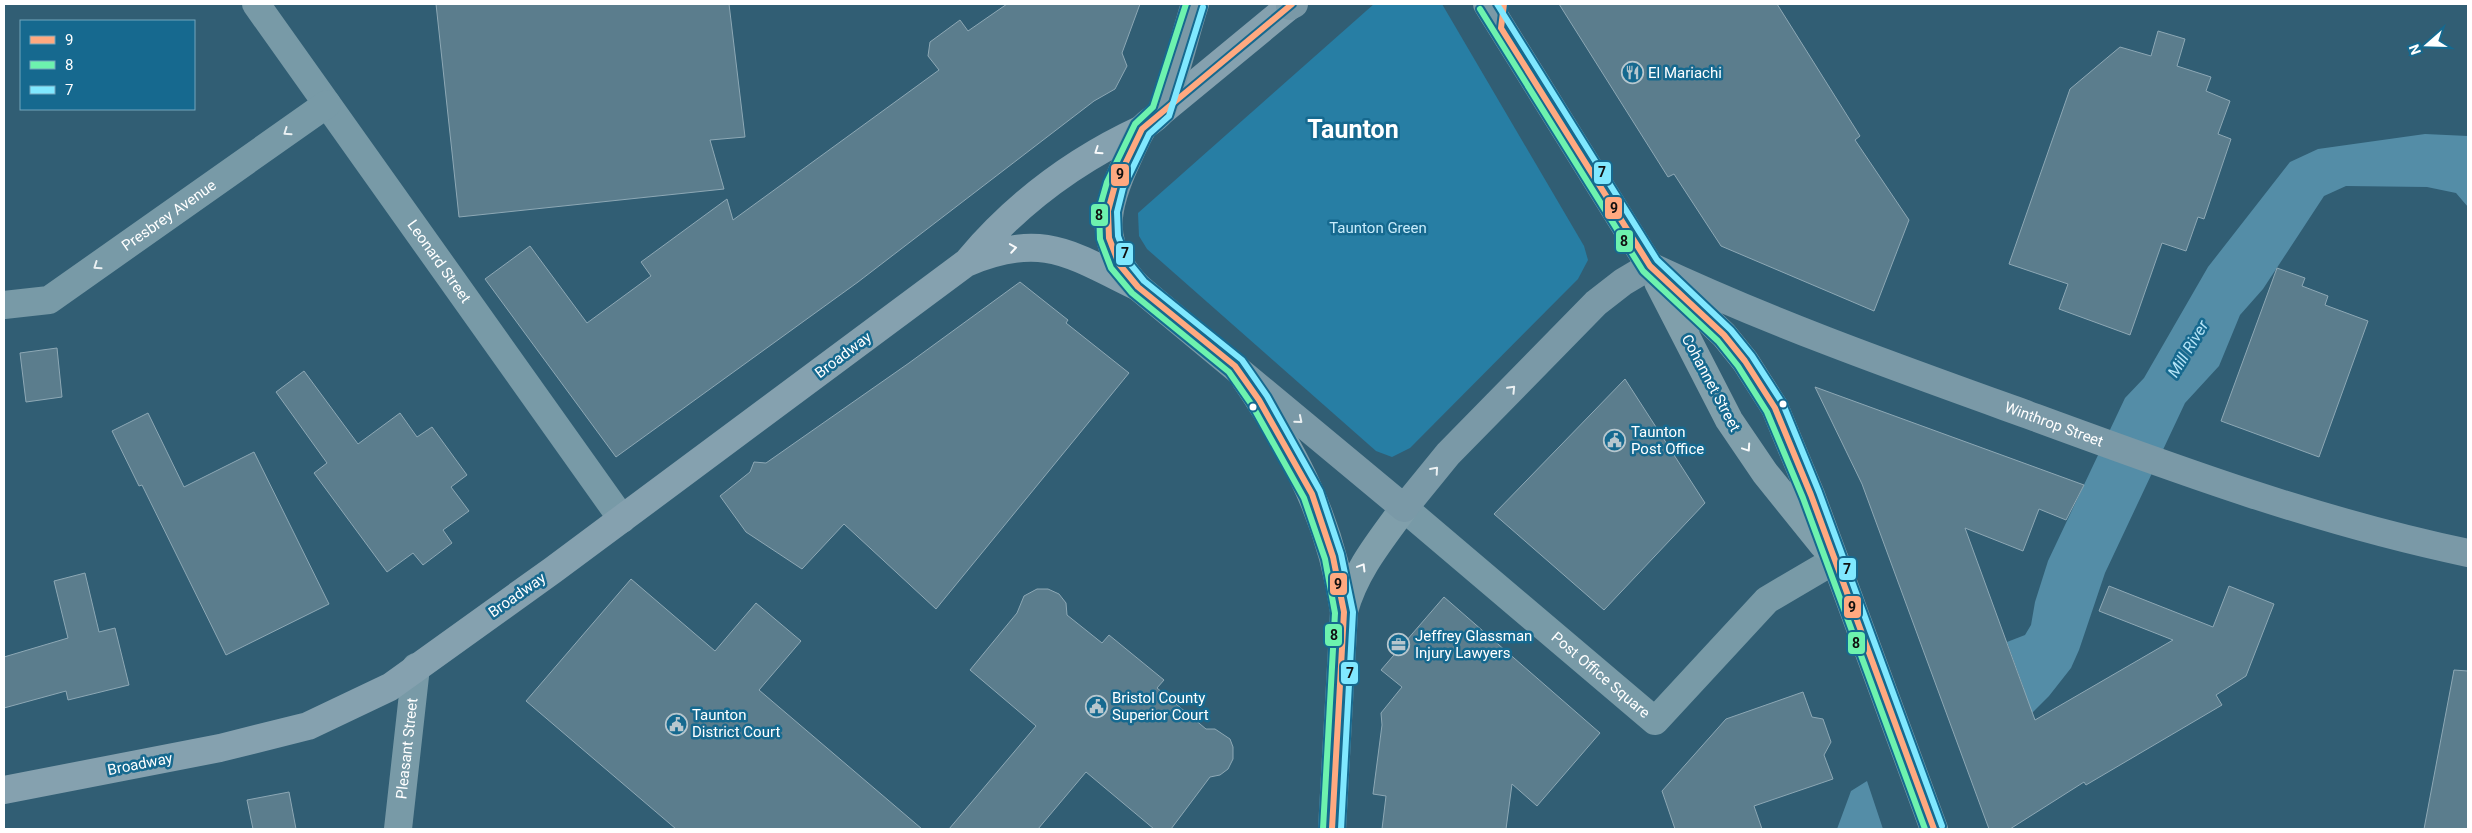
<svg xmlns="http://www.w3.org/2000/svg" width="2472" height="833" viewBox="0 0 2472 833" font-family="Roboto,sans-serif">
<style>
.green{fill:#277ea4}
.water{fill:#548da7}
.building{fill:#5b7d8d;stroke:#8da8b5}
.lines{fill:none;stroke-linecap:round;stroke-linejoin:round}
.street{stroke:#789aa7;stroke-width:28}
.secondary{stroke:#809fab;stroke-width:28}
.primary{stroke:#85a1af;stroke-width:28}
.highway{stroke:#7a99a7;stroke-width:28}
.bus-1-casing{stroke:#16698f;stroke-width:10}
.bus-2-casing{stroke:#16698f;stroke-width:10}
.bus-3-casing{stroke:#16698f;stroke-width:10}
.bus-1{stroke:#ffa980;stroke-width:6}
.bus-2{stroke:#6df2ae;stroke-width:6}
.bus-3{stroke:#80e8ff;stroke-width:6}
.oneway{stroke:#ebf0f2}
.oneway2{stroke:#f9fafb}
.bus-dot{fill:#fff;stroke:#16698f;stroke-width:2}
.labels{text-anchor:middle;dominant-baseline:central;stroke-width:5;stroke-linejoin:round;paint-order:stroke}
.poi-label{font-size:15px;fill:#fff;stroke:#16698f;text-anchor:start}
.street-label{font-size:15px;fill:#fff;stroke:#16698f}
.park-label{font-size:15px;fill:#c8ecfb;stroke:#16698f}
.water-label{font-size:16px;font-style:italic;fill:#b6e5f8;stroke:#16698f}
.town-label{font-size:25px;font-weight:bold;fill:#fff;stroke:#16698f}
.line-badge{stroke:#16698f;stroke-width:2}
.pale-badge-label{font-size:14px;text-anchor:middle;font-weight:bold;fill:#111}
</style>
<rect width="100%" height="100%" fill="#315e74"/>
<path class="green" d="M1374,4H1442L1584,246L1588,260L1578,279L1410,448L1392,457L1376,451L1147,249L1139,236L1138,213Z"/>
<path class="water" d="M2425,134L2468,136V207L2456,193L2427,187L2346,186L2324,196L2263,289L2240,315L2219,366L2185,403L2105,573L2079,650L2071,668L2049,696L2023,722L2024,689L2007,642L2025,635L2031,625L2035,602L2048,561L2125,398L2144,378L2208,267L2290,162L2318,149Z
M1867,781L1883,829H1837L1851,791Z"/>
<path class="building" d="M436,4H729L745,137L710,140L724,189L459,217Z
M1007,4H1140L1122,53L1127,66L1115,89L1094,101L858,282L616,457L485,279L530,246L587,323L651,276L641,262L727,199L733,220L939,70L928,56L930,42L960,20L968,31Z
M1559,4H1777L1860,136L1855,140L1909,220L1874,311L1721,246L1674,174L1668,177Z
M2158,31L2185,39L2177,66L2211,77L2206,91L2230,101L2218,134L2231,139L2204,219L2198,217L2186,251L2162,243L2130,335L2059,309L2068,284L2009,264L2070,89L2120,47L2151,56Z
M2277,268L2305,278L2302,286L2328,296L2325,305L2368,321L2319,457L2221,421Z
M1020,282L1068,320L1066,323L1129,373L936,609L844,524L802,569L746,532L720,496L750,472L754,462L766,463L909,363Z
M57,348L62,397L26,402L20,353Z
M304,371L358,444L400,413L417,437L432,427L467,475L451,487L469,511L443,530L452,543L423,565L413,553L387,572L314,473L327,463L276,392Z
M1625,379L1705,503L1604,610L1494,514Z
M1815,387L2084,485L2066,520L2039,509L2023,551L1965,528L2035,720L2173,640L2099,611L2109,586L2213,627L2229,586L2274,604L2246,676L2216,695L2222,705L2086,785L2084,782L2010,829H1989L1862,484Z
M148,413L184,487L254,452L329,604L226,655L142,485L139,486L112,431Z
M85,573L99,632L115,628L129,685L68,700L66,691L4,708V657L68,638L54,581Z
M631,579L715,651L756,603L801,641L759,690L922,829H676L526,701Z
M1037,589H1048L1059,594L1066,603L1067,615L1102,643L1109,635L1164,680L1157,688L1206,729H1215L1230,739L1233,747V759L1228,769L1220,775L1210,777L1171,829H1154L1086,772L1038,829H949L1036,726L970,670L1017,613L1024,596Z
M1444,597L1600,733L1537,806L1512,784L1506,829H1382L1386,796L1373,794L1382,725L1381,713L1402,687L1381,670Z
M2454,670L2468,671V829H2424Z
M1803,692L1812,717L1823,719L1831,742L1824,755L1833,779L1754,806L1762,829H1675L1662,791L1726,719Z
M289,792L296,829H253L247,800Z"/>
<g class="lines">
<g class="street">
<path id="s1" d="M256,4L622,519"/>
<path id="s2" d="M4,305L49,300L327,104"/>
<path id="s3" d="M1404,508L1655,721L1767,600L1835,560"/>
<path id="s4" d="M398,829L416,667"/>
</g>
<path class="secondary" d="M1656,271L1724,335L1745,361L1775,408L1811,495L1934,829
M1658,282L1729,420L1765,473L1823,545
M1245,379C1295,452 1332,523 1344,612L1332,829
M1344,611C1355,571 1380,541 1404,508"/>
<path class="primary" d="M1161,112L1292,4
M969,260C1017,203 1075,160 1142,129
M4,790L220,748L308,726L390,687L553,570L966,263C1042,231 1070,254 1138,287"/>
<g class="highway">
<path d="M1195,4C1184,38 1176,77 1162,110C1158,119 1145,122 1141,131C1136,140 1132,149 1128,158C1104,209 1097,244 1138,287L1404,508L1448,454L1596,303L1623,282L1650,266"/>
<path d="M1487,4L1650,266"/>
<path d="M1290,6L1294,4"/>
<path id="s5" d="M1650,266C1771,323 1898,368 2023,413C2170,467 2315,521 2468,553"/>
</g>
<defs>
<path id="bus-1" d="M1292,4L1142,129L1115,185L1108,211L1109,238L1119,264L1138,287L1235,366L1259,400L1312,494L1333,557L1344,612L1332,829
M1504,4L1501,28L1650,266L1724,335L1745,361L1775,408L1811,495L1934,829"/>
<path id="bus-2" d="M1186,4L1153,107L1135,124L1107,182L1099,210L1100,239L1111,268L1132,293L1229,372L1252,405L1304,498L1325,559L1335,613L1323,829
M1480,9L1643,271L1718,341L1738,366L1767,412L1803,498L1925,829"/>
<path id="bus-3" d="M1497,4L1657,260L1731,330L1752,356L1783,404L1819,492L1942,826
M1203,7L1169,116L1149,134L1123,188L1117,212L1118,236L1127,260L1144,281L1242,360L1267,396L1320,491L1341,554L1353,612L1341,829"/>
</defs>
<use href="#bus-1" class="bus-1-casing"/>
<use href="#bus-2" class="bus-2-casing"/>
<use href="#bus-3" class="bus-3-casing"/>
<use href="#bus-1" class="bus-1"/>
<use href="#bus-2" class="bus-2"/>
<use href="#bus-3" class="bus-3"/>
</g>
<defs><path id="oneway-chevron" d="M-2-3.5L2.5 0L-2 3.5" fill="none" stroke-width="1.6" stroke-linecap="round" stroke-linejoin="round" transform="scale(1.25)"/></defs>
<g class="oneway">
<use href="#oneway-chevron" transform="translate(287 132) rotate(145)"/>
<use href="#oneway-chevron" transform="translate(97 266) rotate(145)"/>
<use href="#oneway-chevron" transform="translate(1512 389) rotate(-46)"/>
<use href="#oneway-chevron" transform="translate(1299 420) rotate(40)"/>
<use href="#oneway-chevron" transform="translate(1435 470) rotate(-49)"/>
</g>
<g class="oneway2">
<use href="#oneway-chevron" transform="translate(1098 151) rotate(146)"/>
<use href="#oneway-chevron" transform="translate(1013 248) rotate(-9)"/>
<use href="#oneway-chevron" transform="translate(1747 448) rotate(56)"/>
<use href="#oneway-chevron" transform="translate(1362 567) rotate(-59)"/>
</g>
<defs>
<symbol id="restaurant-ring" viewBox="-11 -11 22 22"><circle r="9.5" fill="#16698f" stroke="#b7c7ce" stroke-width="1.5"/><path d="M-5-6h1v4h1v-4h1v4h1v-4h1v5L-1.5 .5V6h-2V.5L-5-1ZM5-6V6H3V1.5H1.5Q1.5-4 5-6Z" fill="#b7c7ce"/></symbol>
<symbol id="civic-ring" viewBox="-11 -11 22 22"><circle r="9.5" fill="#16698f" stroke="#b7c7ce" stroke-width="1.5"/><path d="M-.6-6.5H3V-4.5H.6V-3L4-1V1h2V6H-6V1h2V-1L-.6-3ZM-1.2 2.5V6h2.4V2.5Z" fill="#b7c7ce"/></symbol>
<symbol id="office-ring" viewBox="-11 -11 22 22"><circle r="9.5" fill="#16698f" stroke="#b7c7ce" stroke-width="1.5"/><path d="M-6-3h4V-5.5h4V-3h4V5H-6ZM-1-4.5V-3h2v-1.5ZM-6 0V1H6V0Z" fill="#b7c7ce"/></symbol>
</defs>
<g fill-rule="evenodd">
<use href="#restaurant-ring" x="1620" y="60" width="25" height="25"/>
<use href="#civic-ring" x="1602" y="428" width="25" height="25"/>
<use href="#office-ring" x="1386" y="632" width="25" height="25"/>
<use href="#civic-ring" x="1084" y="694" width="25" height="25"/>
<use href="#civic-ring" x="664" y="712" width="25" height="25"/>
</g>
<g class="bus-dot">
<circle cx="1783" cy="404" r="4.5"/>
<circle cx="1253" cy="407" r="4.5"/>
</g>
<g class="labels">
<g class="poi-label">
<text x="1648" y="73">El Mariachi</text>
<text x="1631" y="432">Taunton<tspan x="1631" dy="17">Post Office</tspan></text>
<text x="1415" y="636">Jeffrey Glassman<tspan x="1415" dy="17">Injury Lawyers</tspan></text>
<text x="1112" y="698">Bristol County<tspan x="1112" dy="17">Superior Court</tspan></text>
<text x="692" y="715">Taunton<tspan x="692" dy="17">District Court</tspan></text>
</g>
<g class="street-label">
<text stroke="none"><textPath href="#s2" startOffset="192">Presbrey Avenue</textPath></text>
<text stroke="none"><textPath href="#s1" startOffset="316">Leonard Street</textPath></text>
<text transform="translate(843 355) rotate(-37)">Broadway</text>
<text transform="translate(1711 383) rotate(62)">Cohannet Street</text>
<text stroke="none"><textPath href="#s5" startOffset="434">Winthrop Street</textPath></text>
<text transform="translate(517 595) rotate(-35)">Broadway</text>
<text stroke="none"><textPath href="#s3" startOffset="258">Post Office Square</textPath></text>
<text stroke="none"><textPath href="#s4" startOffset="81">Pleasant Street</textPath></text>
<text transform="translate(140 764) rotate(-11)">Broadway</text>
</g>
<g class="park-label">
<text x="1378" y="228">Taunton Green</text>
</g>
<g class="water-label">
<text transform="translate(2188 349) rotate(-59)">Mill River</text>
</g>
<g class="town-label">
<text x="1353" y="129">Taunton</text>
</g>
</g>
<g class="line-badge">
<rect x="1593" y="161" width="19" height="24" rx="5" fill="#80e8ff"/>
<rect x="1110" y="163" width="20" height="24" rx="5" fill="#ffa980"/>
<rect x="1604" y="196" width="19" height="24" rx="5" fill="#ffa980"/>
<rect x="1090" y="203" width="19" height="24" rx="5" fill="#6df2ae"/>
<rect x="1615" y="229" width="19" height="24" rx="5" fill="#6df2ae"/>
<rect x="1115" y="242" width="19" height="24" rx="5" fill="#80e8ff"/>
<rect x="1838" y="557" width="19" height="24" rx="5" fill="#80e8ff"/>
<rect x="1329" y="572" width="19" height="24" rx="5" fill="#ffa980"/>
<rect x="1843" y="595" width="19" height="24" rx="5" fill="#ffa980"/>
<rect x="1324" y="623" width="19" height="24" rx="5" fill="#6df2ae"/>
<rect x="1847" y="631" width="19" height="24" rx="5" fill="#6df2ae"/>
<rect x="1340" y="661" width="19" height="24" rx="5" fill="#80e8ff"/>
</g>
<g class="pale-badge-label">
<text x="1602" y="177">7</text>
<text x="1120" y="179">9</text>
<text x="1614" y="213">9</text>
<text x="1099" y="220">8</text>
<text x="1624" y="246">8</text>
<text x="1125" y="258">7</text>
<text x="1847" y="574">7</text>
<text x="1338" y="589">9</text>
<text x="1852" y="612">9</text>
<text x="1334" y="640">8</text>
<text x="1856" y="648">8</text>
<text x="1350" y="678">7</text>
</g>
<rect width="2472" height="833" fill="none" stroke="#ffffff" stroke-width="10"/>
<rect x="20" y="20" width="175" height="90" fill="#16698f" stroke="#73a5bc"/>
<rect x="30" y="36" width="25" height="8" fill="#ffa980" stroke="#73a5bc"/>
<text x="65" y="45" font-size="15" fill="#ffffff">9</text>
<rect x="30" y="61" width="25" height="8" fill="#6df2ae" stroke="#73a5bc"/>
<text x="65" y="70" font-size="15" fill="#ffffff">8</text>
<rect x="30" y="86" width="25" height="8" fill="#80e8ff" stroke="#73a5bc"/>
<text x="65" y="95" font-size="15" fill="#ffffff">7</text>
<g transform="translate(2427 45) rotate(250)" stroke="#16698f" stroke-width="4" paint-order="stroke">
<path d="M0-4L9 19L0 12L-9 19Z" fill="#ffffff"/>
<text y="-8" font-size="14" font-weight="bold" text-anchor="middle" fill="#ffffff">N</text>
</g>
</svg>
